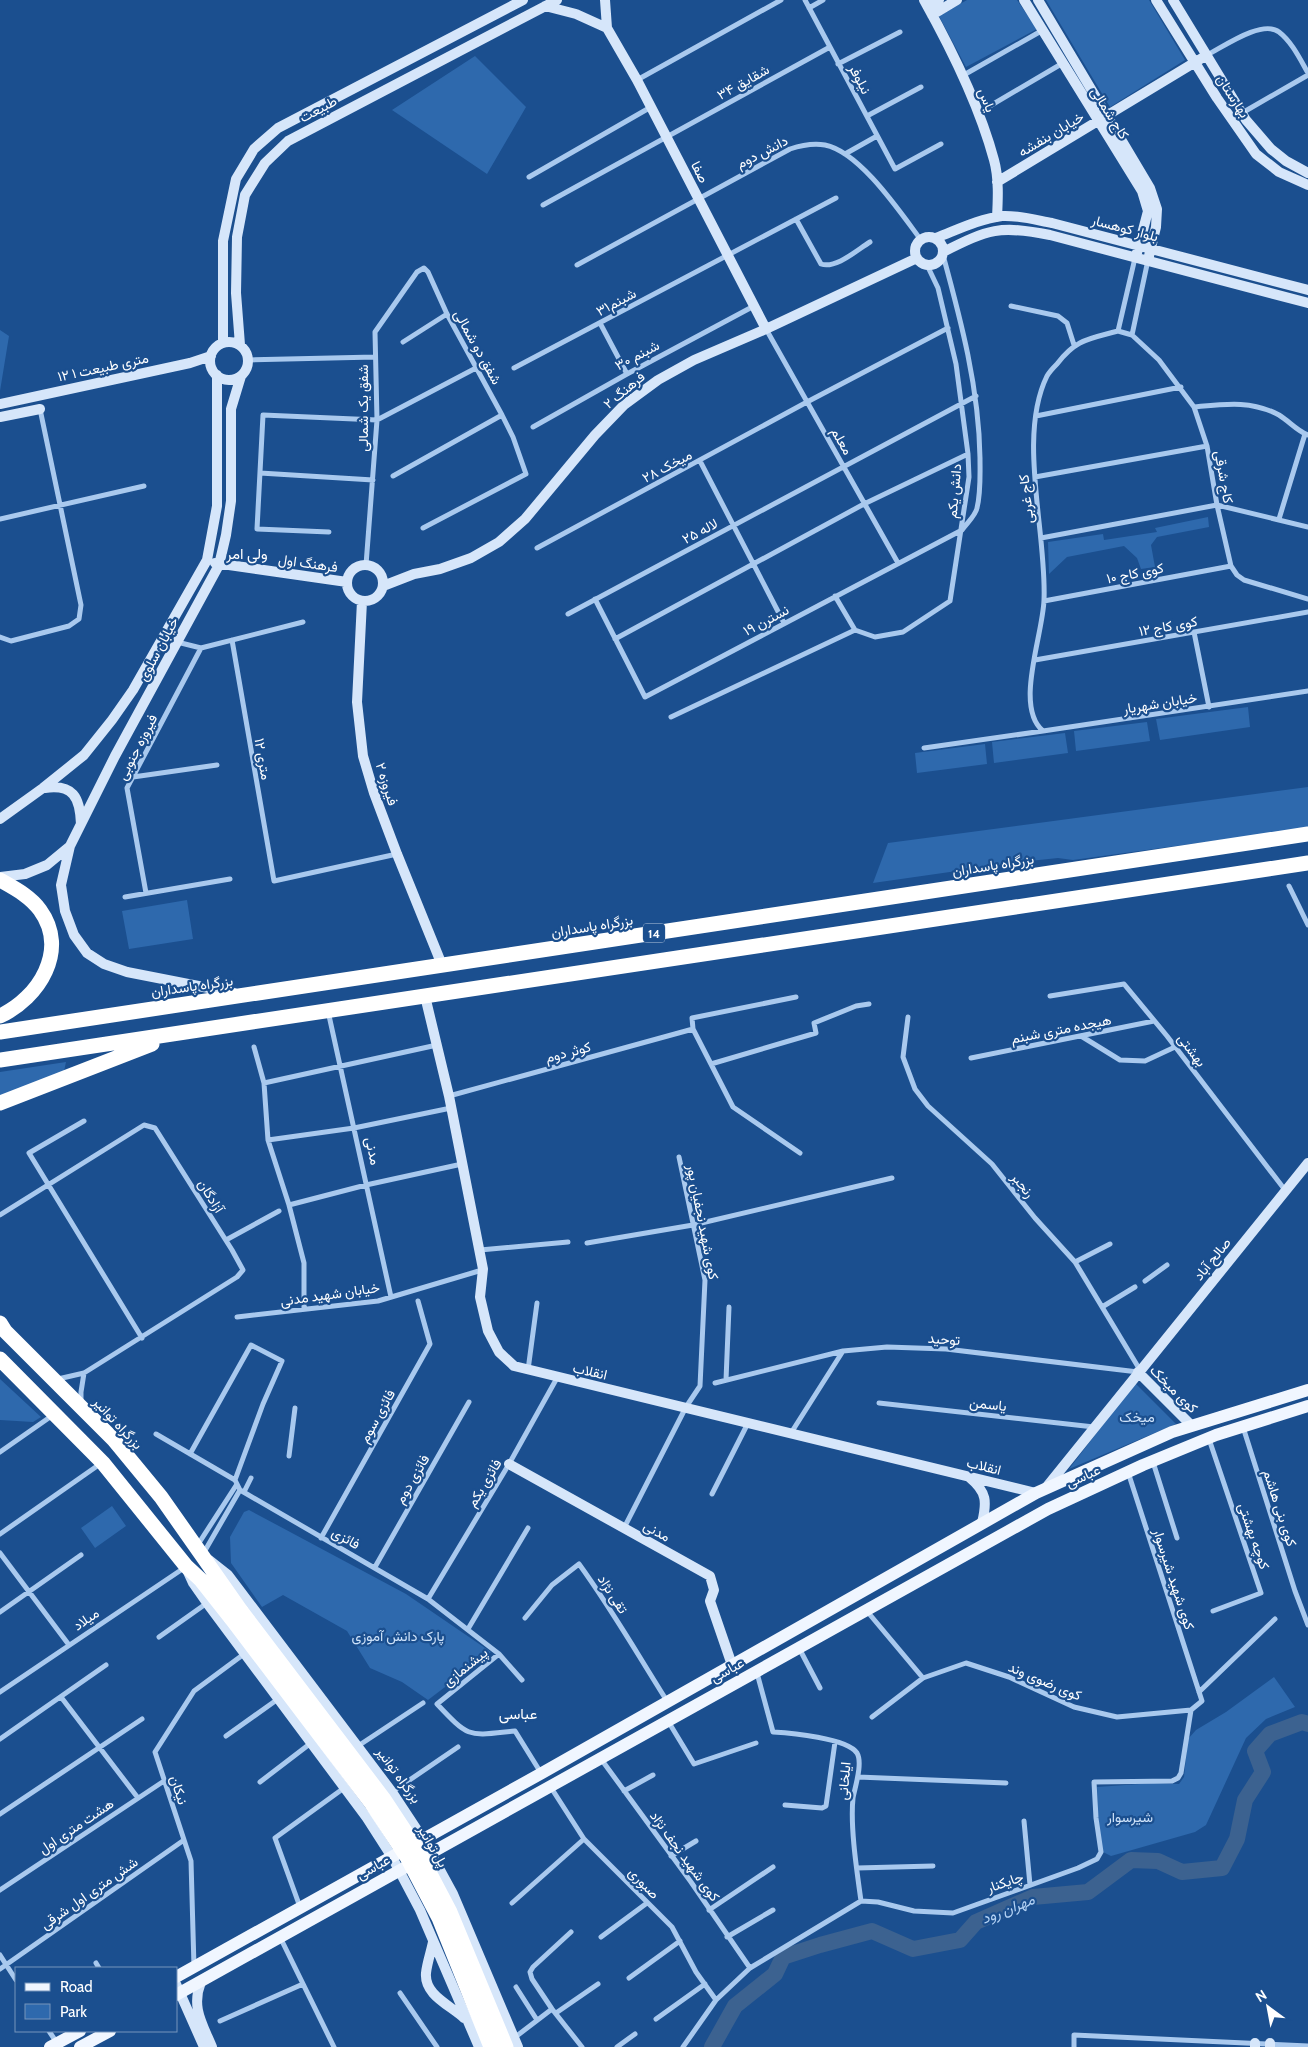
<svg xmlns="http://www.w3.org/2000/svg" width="1308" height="2047" viewBox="0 0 1308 2047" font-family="Cabin,Vazirmatn,sans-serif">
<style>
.green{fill:#2e69ad}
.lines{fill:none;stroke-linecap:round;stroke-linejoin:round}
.river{stroke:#3c6290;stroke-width:16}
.street{stroke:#a9c9ee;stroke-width:5}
.secondary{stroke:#d6e6fa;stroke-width:10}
.primary{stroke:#f0f6ff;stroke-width:12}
.highway{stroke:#fff;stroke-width:15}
.highway-bridge{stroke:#fff;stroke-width:15}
.labels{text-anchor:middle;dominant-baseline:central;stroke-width:4.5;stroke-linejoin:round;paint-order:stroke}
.shield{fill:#1b4f8f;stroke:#bbcadd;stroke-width:1}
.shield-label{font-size:12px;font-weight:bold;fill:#fff}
.street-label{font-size:14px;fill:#fff;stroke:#1b4f8f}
.park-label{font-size:14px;fill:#cfe3fa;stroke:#1b4f8f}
.neighbourhood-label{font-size:15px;fill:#fff;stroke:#1b4f8f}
.water-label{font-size:15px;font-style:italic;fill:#b5d3f5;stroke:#1b4f8f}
</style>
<rect width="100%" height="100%" fill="#1b4f8f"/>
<path class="green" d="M967,0H1017L1037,29L966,67L939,16Z
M1046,0H1149L1185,60L1110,107Z
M475,56L526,107L487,174L392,110Z
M0,330L9,336L0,391Z
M1208,517L1209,527L1157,537L1151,545L1155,567L1141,569L1137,558L1124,546L1067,557L1049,574L1048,542L1103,534L1104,540L1157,532L1155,528Z
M1248,707L1250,727L1160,740L1156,719Z
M1147,722L1150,741L1076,751L1074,731Z
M1065,733L1068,753L994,763L992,742Z
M985,744L987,764L917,773L915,753Z
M1308,787V828L1073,860L1058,858L1020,862L873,883L888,843Z
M187,900L193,939L129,949L122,911Z
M66,1062L63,1076L0,1100V1072Z
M0,1379L41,1417L33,1422L0,1420Z
M1135,1383L1176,1424L1069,1469Z
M112,1506L126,1526L95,1548L81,1528Z
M249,1510L406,1594L491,1652L428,1700L402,1682L370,1668L347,1631L283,1595L262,1607L231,1563L230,1537L244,1512Z
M1274,1677L1295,1707L1266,1719L1246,1738L1206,1825L1195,1832L1111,1856L1103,1852L1099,1841L1097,1787L1154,1783L1179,1784L1184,1777L1188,1739L1196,1730L1226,1712Z"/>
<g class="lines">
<path class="river" d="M712,2047L735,2006L775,1974L783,1957L820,1945L872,1931L913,1949L960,1940L976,1922L1033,1897L1088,1892L1131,1860L1158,1861L1182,1872L1222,1868L1237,1839L1245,1800L1263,1772L1255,1751L1270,1734L1302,1722L1308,1724"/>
<path class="street" d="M805,0L895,169L941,144
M809,8L823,0
M1207,55C1223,47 1262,19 1279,32C1292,42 1300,59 1308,73
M838,64L900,32
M962,76L1043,30
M637,80L781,0
M978,113L1063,63
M1242,113L1308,75
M867,116L921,87
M845,154L877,136
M529,177L651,107
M543,205L830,47
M796,219L821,264C836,269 857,250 870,242
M577,265L790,149C802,145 813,143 825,145C860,152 900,212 921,240
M1011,306L1058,316L1067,323L1074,345
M600,323L627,374
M766,329L898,563
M1118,331C1089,339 1076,339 1057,364C1054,367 1050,371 1047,376C1017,437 1047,533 1044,600C1043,635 1014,707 1043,731L1308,691
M1118,331L1132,335L1159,360L1194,407L1207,446L1217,505L1231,566L1237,575L1244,580L1308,599
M1118,331L1135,258
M1132,335L1148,260
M403,342L447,314
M248,360L375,357
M514,368L836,198
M1194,407C1225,404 1251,400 1279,415C1289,421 1297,431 1308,435
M1036,416L1181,387
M533,427L627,374L754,306
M700,461L784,623
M260,473L373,480
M393,476L502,415
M1035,477L1207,446
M0,519L144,486
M1279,519L1305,434
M329,532L257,529L263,415L377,420L476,368
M1041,538L1217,505L1308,527
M537,548L807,402L948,328
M366,565L377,420L375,332L417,272L424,268L428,272L447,314L502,415L513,437L526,474L423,528
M835,596L855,630L875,637L903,632L950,601L969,477L968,454L956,364L938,288L927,265
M595,599L645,697L962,530C967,523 976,515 977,508C981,492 980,474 980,458C979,388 961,321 943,255
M1044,601L1231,566
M568,614L976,396
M1194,632L1209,707
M0,637L11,641L69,626L79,619L81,605L40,409
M615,639L864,504L968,454
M232,640L274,881L397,854
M177,642L201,648L303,622
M1035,660L1308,612
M671,717L855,630
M924,748L1043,731
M133,777L217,765
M1289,886L1308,925
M146,893L127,788L201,648
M125,897L230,879
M1050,996L1124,984L1167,1036L1285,1190
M796,997L692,1018L693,1029L733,1107L800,1153
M328,1011L391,1297
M908,1017L903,1057L915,1089L928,1106L992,1164L1035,1218L1075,1262L1140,1370
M1081,1036L1120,1060L1145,1061L1175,1047
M254,1047L264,1083L268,1140L289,1205L304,1263V1309
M971,1058L1154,1021
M711,1064L816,1033L814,1023L856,1006L869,1004
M264,1083L437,1045
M449,1096L693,1029
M84,1121L29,1153L142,1338
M268,1140L354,1128L451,1108
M289,1205L366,1185L462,1164
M0,1215L144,1125L155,1128L232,1250L243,1270L237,1277L84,1373L58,1379
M226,1240L279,1211
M587,1243L693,1225L892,1178
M480,1250L568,1242
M1075,1262L1110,1244
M1145,1281L1167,1265
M1102,1307L1135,1287
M237,1317L378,1301L482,1270
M528,1370L537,1303
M726,1380L729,1307
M715,1383L843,1351
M81,1402V1392L84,1373
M879,1403L1094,1427
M1243,1427L1295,1591L1308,1625
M791,1433L843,1351L887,1347L946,1349L1138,1372
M156,1434L235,1480L240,1490
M1209,1439L1261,1593L1213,1611
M0,1452L53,1415
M190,1454L251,1345L282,1361L263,1404L235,1480
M289,1456L295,1408
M1153,1462L1177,1538
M1128,1472L1202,1701L1191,1710
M244,1492L251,1478
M712,1494L748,1423
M624,1528L686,1407L700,1386L705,1280L679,1157
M0,1534L100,1464
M321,1538L430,1344L418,1301
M197,1546L237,1484
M0,1553L69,1645
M203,1554L240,1490L428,1599L499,1654L522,1680
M375,1567L469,1402
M428,1599L509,1464L557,1378
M866,1610L923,1678
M0,1612L81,1555
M525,1618L552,1585L579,1564C611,1608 638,1655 667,1701
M468,1629L528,1528
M159,1637L207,1603
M799,1648L820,1688
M499,1654L437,1704C470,1739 468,1736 515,1731L541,1773
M757,1673L773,1732C790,1733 847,1738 857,1753C863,1763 855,1787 853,1798C850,1827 857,1872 861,1901
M0,1692L184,1568
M1199,1692L1275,1619
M61,1697L138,1798
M872,1717L923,1678L966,1663L1009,1677L1074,1707L1117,1717L1191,1710
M668,1721L694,1764L756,1743
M226,1736L278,1699
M0,1739L106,1665
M358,1746L423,1703
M601,1759L691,1882L750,1968
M858,1777L1006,1783
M260,1782L311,1743
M550,1786L584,1839L672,1927L696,1972L716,2000
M624,1791L653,1775
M392,1792L458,1747
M785,1805L822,1808L826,1806L835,1742
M0,1814L142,1719
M1024,1821L1030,1885
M671,1856L696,1841
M857,1868L933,1866
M0,1890L164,1781
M512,1903L584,1839
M300,1907L275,1838L344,1788
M709,1910L773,1867
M571,1932L533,1967L530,1972L532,1979L552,2009L582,2047
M280,1937L334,2047
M601,1937L647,1903
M727,1937L773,1910
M0,1955L16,1980
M96,1963L99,1968
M194,1967L191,1861L155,1752L194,1691L244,1654
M0,1969L184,1840
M629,1978L680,1941
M516,1987L537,2020
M400,1993L437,2047
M556,2013L598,1984
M656,2019L705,1984
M220,2021L303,1984
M49,2031L57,2043
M514,2038L552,2009
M617,2047L635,2034
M683,2047L716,2000L750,1968L861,1901L878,1902L914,1911L953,1913L1078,1868L1097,1859L1101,1852L1096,1818L1094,1782L1172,1781L1178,1778L1181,1773L1191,1710
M1074,2047V2035L1308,2046"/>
<path class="secondary" d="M605,0L607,28L637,80L766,329
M924,0C952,50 979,104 994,160C999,178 998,199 997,217
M1024,0L1142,191L1148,211L1137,253
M1038,0L1150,188L1157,209L1156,227L1149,256
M1156,0L1217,98L1256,154L1279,172L1308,185
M1173,0L1246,120L1271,149L1286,161L1308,173
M545,6L576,14L607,28
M928,7L939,0
M932,15L957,0
M997,182L1207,55
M915 251a14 14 0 1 1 28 0a14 14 0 1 1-28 0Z
M936,238C957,230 979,219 1002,216C1018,215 1036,220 1052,223L1308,290
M943,252C989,229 999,225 1050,235L1308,303
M210 361a19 19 0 1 1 38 0a19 19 0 1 1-38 0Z
M223,343V241L236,179L254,149L278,128L523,0
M240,345L236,293L237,237L245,195L265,163L288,141L557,0
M0,404L190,363L211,356
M0,417L40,409
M215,563L347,582
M347 583a18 18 0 1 1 36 0a18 18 0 1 1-36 0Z
M383,586L414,574L440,569L471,558L499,542L525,519L595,435L624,405L658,380L694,360L766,329L917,258
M362,601L357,702L363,756L374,793L397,854L442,965
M45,788C73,784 80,797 81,824
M0,819L43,788L84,755L112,720L133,690L207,560L217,506V375
M70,846L61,885L65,911L74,935L87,953L104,964L127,972L234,993
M0,877L25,874L47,865L70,846L115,756L219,565L226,535L231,501V409L241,376
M425,996L449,1096L483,1269L480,1297L488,1331L499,1352L514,1366L1036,1493
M1138,1372L1191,1425
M509,1464L710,1576L714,1590L710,1601L732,1665
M970,1478C987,1492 987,1502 982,1523
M1045,1489L1308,1163
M209,1560L228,1575L392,1792L423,1839L453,1894L518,2047
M188,1572L193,1583L207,1603L367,1818L392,1857L420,1910L479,2047
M433,1942C431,1952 427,1963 426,1973C424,1995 450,2005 464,2018
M201,1982C191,2007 202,2023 212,2047
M176,1984L204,2047
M1255,2047V2043
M1270,2047V2043"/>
<path class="primary" d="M176,1977L542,1773L1036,1493L1172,1432L1308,1390
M176,1995L1048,1509L1143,1465L1216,1435L1308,1406
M50,2047L80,2031
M80,2047L110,2031"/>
<path class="highway" d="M0,880C14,888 30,896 40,910C69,950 39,998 0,1016
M0,1032L1308,834
M0,1060L1308,863
M0,1103L152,1044
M0,1323L5,1331L114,1440L161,1497L241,1611
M0,1359L103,1463L186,1566L201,1580L231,1618"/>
<path class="highway-bridge" d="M241,1611L383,1798L418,1851L450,1912L506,2047
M231,1618L372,1804L407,1857L439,1918L491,2047"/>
</g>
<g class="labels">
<rect class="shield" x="643" y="923.5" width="22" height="19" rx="4"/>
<g class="shield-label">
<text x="654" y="933">14</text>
</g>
<g class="street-label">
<text transform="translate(860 79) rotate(62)">نیلوفر</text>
<text transform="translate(743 82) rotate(-29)">شقایق ۳۴</text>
<text transform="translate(1233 96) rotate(57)">بهارستان</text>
<text transform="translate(987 100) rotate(68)">یاس</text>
<text transform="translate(318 109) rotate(-28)">طبیعت</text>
<text transform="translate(1110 113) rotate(58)">کاج شمالی</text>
<text transform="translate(1051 134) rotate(-31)">خیابان بنفشه</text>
<text transform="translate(762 152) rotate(-27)">دانش دوم</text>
<text transform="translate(700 172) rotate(63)">صفا</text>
<text transform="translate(1125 228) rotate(15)">بلوار کوهسار</text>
<text transform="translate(616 302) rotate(-28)">شبنم۳۱</text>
<text transform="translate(478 347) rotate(61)">شفق دو شمالی</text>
<text transform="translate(637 355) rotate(-28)">شبنم ۳۰</text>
<text transform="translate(103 367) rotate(-12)">۱۲ متری طبیعت ۱</text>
<text transform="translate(624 390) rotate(-40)">فرهنگ ۲</text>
<text transform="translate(363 408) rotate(-90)">شفق یک شمالی</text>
<text transform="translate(842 441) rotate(60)">معلم</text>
<text transform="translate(667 466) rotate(-28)">میخک ۲۸</text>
<text transform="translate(1224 477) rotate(80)">کاج شرقی</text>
<text transform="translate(954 491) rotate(-85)">دانش یکم</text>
<text transform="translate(1026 499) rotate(-96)">کاج غربی</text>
<text transform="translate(700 531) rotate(-28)">لاله ۲۵</text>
<text transform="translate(308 563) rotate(8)">فرهنگ اول</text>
<text transform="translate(1135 573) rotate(-11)">کوی کاج ۱۰</text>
<text transform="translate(766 620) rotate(-28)">نسترن ۱۹</text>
<text transform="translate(1168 626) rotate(-10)">کوی کاج ۱۲</text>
<text transform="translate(158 649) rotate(-62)">خیابان سلوی</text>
<text transform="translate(1160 703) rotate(-9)">خیابان شهریار</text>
<text transform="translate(137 747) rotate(-63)">فیروزه جنوبی</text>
<text transform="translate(263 759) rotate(80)">۱۲ متری</text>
<text transform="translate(387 784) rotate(72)">فیروزه ٢</text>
<text transform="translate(993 865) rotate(-9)">بزرگراه پاسداران</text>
<text transform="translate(592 926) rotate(-9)">بزرگراه پاسداران</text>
<text transform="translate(192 986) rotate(-8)">بزرگراه پاسداران</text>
<text transform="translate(1061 1029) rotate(-11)">هیجده متری شبنم</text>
<text transform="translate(1192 1050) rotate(53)">بهشتی</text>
<text transform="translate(568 1052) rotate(-15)">کوثر دوم</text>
<text transform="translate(373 1151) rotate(78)">مدنی</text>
<text transform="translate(1023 1185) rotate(51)">رنجبر</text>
<text transform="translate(211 1196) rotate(58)">آزادگان</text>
<text transform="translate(703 1222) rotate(79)">کوی شهید نجفیان پور</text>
<text transform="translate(1212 1259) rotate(-51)">صالح آباد</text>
<text transform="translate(330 1294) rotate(-8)">خیابان شهید مدنی</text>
<text transform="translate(944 1339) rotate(4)">توحید</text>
<text transform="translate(590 1371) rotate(13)">انقلاب</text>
<text transform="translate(1174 1389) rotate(45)">کوی میخک</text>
<text transform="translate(988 1404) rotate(6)">یاسمن</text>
<text transform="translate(377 1416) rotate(-61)">فائزی سوم</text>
<text transform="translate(118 1423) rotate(47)">بزرگراه توانیر</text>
<text transform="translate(984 1466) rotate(14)">انقلاب</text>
<text transform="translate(1083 1476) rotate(-24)">عباسى</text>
<text transform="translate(412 1479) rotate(-60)">فائزی دوم</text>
<text transform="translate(484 1483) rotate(-59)">فائزی یکم</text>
<text transform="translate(1280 1508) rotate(72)">کوی بنی هاشم</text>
<text transform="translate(657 1531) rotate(29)">مدنی</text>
<text transform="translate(1254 1536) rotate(71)">کوچه بهشتی</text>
<text transform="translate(346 1538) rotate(29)">فائزی</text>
<text transform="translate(1174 1579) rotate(72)">کوی شهید شیرسوار</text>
<text transform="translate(613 1594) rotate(57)">تقی نژاد</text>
<text transform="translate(86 1619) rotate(-34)">میلاد</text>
<text transform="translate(465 1667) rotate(-39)">پیشنمازی</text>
<text transform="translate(727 1670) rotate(-29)">عباسى</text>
<text transform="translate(1045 1681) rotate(23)">کوی رضوی وند</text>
<text transform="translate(399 1775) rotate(54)">بزرگراه توانیر</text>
<text transform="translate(844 1781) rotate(-85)">ایلخانی</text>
<text transform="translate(179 1790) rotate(72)">نیکان</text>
<text transform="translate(76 1826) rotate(-34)">هشت متری اول</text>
<text transform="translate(433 1846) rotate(60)">پل توانیر</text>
<text transform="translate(685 1856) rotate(54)">کوی شهید نجف نژاد</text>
<text transform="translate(373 1867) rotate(-29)">عباسى</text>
<text transform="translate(1005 1882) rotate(-19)">چایکنار</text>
<text transform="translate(644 1883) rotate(46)">صبوری</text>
<text transform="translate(89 1893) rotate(-35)">شش متری اول شرقی</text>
</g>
<g class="park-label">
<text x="1137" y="1417">میخک</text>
<text x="398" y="1636">پارک دانش آموزی</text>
<text x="1130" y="1817">شیرسوار</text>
</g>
<g class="neighbourhood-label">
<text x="247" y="554">ولی امر</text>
<text x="518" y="1714">عباسی</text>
</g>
<g class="water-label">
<text transform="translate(1008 1909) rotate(-22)">مهران رود</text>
</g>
</g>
<rect x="15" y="1967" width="162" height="65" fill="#1b4f8f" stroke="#7695bc"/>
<rect x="25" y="1983" width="25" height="8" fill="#f0f6ff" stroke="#7695bc"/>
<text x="60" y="1992" font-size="15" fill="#ffffff">Road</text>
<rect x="25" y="2004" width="25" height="15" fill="#2e69ad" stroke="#7695bc"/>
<text x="60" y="2017" font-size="15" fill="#ffffff">Park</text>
<g transform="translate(1268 2007) rotate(328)" stroke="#1b4f8f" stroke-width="4" paint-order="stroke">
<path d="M0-4L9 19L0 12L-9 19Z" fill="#ffffff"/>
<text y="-8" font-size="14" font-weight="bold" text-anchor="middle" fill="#ffffff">N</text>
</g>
</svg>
